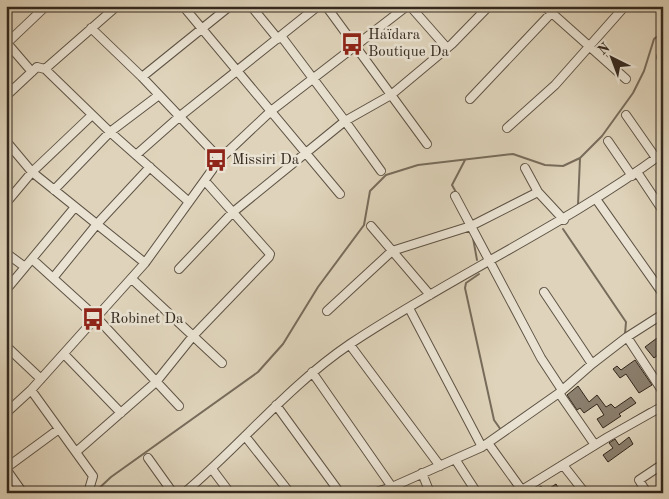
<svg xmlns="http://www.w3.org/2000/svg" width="669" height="499" viewBox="0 0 669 499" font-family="'Old Standard TT',serif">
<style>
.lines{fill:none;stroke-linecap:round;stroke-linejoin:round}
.stream{stroke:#776c5c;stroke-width:2}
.building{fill:#8c8170;stroke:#33281e}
.minor-casing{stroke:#5e5345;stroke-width:10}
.minor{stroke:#eae3d3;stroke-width:8}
.labels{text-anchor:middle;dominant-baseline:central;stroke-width:5;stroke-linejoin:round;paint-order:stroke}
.poi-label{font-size:15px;fill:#33281e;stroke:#eae3d3;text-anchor:start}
</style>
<rect width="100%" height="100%" fill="#dfd4bb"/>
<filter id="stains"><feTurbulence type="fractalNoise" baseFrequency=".004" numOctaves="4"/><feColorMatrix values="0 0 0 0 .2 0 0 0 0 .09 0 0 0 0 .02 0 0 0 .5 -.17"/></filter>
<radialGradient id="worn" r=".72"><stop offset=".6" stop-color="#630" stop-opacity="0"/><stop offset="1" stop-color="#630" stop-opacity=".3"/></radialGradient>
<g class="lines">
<path class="stream" d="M457,194L452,185L465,160
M578,205L580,158
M563,229L626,322L625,334
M473,238L477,260
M479,274L466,283L465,288L494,420L501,430
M632,419L649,409
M94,493L111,477L258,372L283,344L318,287L364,225L370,191L386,175L418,165L513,154L545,165L563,166L580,158L602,136L633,93L644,71L654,39L663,32"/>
</g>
<path class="building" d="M657,338L663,345V351L654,358L645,347Z
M635,360L652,385L639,393L626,374L620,378L613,369L617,366L621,370Z
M578,386L589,402L597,395L606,407L611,404L615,408L631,397L636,403L619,414L621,416L603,428L597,419L604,415L597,404L584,413L580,408L577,410L567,395Z
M629,437L633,444L608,462L603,455L613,448L609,443L615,439L619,445Z
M556,484L561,493H531L541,486L545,491Z"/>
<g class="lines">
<defs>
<path id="minor" d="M183,6L340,194
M251,6L278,39
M326,6L427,144
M410,6L447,48
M544,6L626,79
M91,28L142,77L220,159
M281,36L345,121L381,171
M7,43L32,72
M6,44L46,6
M661,57L663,60
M45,69L117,6
M142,77L230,6
M6,96L37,67L45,69L110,132L189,202
M470,99L558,6
M626,115L656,158
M507,128L555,85L625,6
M6,141L32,172L145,263
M608,141L632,176
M136,155L179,117L318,6
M525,168L538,192L564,220
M637,172L663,211
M54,190L110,132L159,95
M455,196L541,358L562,390
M596,199L663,294
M6,203L32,172L92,115
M371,226L430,295
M6,253L25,267
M32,259L97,318L179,406
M179,269L232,213L345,121L391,95L452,44L489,6
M53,278L97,224L150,167
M132,279L222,363
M6,290L75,207
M544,292L592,364
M409,308L482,447
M327,311L392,251L471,226L538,192
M627,337L663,392
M350,345L440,466
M6,346L41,379
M64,354L121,413
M312,372L392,487
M31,390L93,476L88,493
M559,393L595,445
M276,405L340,493
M6,413L31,390L145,263L220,159L271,111L407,6
M245,436L290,493
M488,443L524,493
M76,452L156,382L193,336L269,257L270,254L205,181
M148,458L173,493
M455,459L477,493
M563,465L585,493
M6,468L59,429
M6,469L23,493
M212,469L230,493
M422,473L430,493
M522,490L608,437L663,406
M184,493C241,445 288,386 350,344C452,276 564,226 663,153
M373,493L392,487L482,447L559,393L592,364L627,337L663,314
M647,493L639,480L663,464"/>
</defs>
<use href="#minor" class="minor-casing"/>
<use href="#minor" class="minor"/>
</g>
<defs>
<symbol id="bus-bare" viewBox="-9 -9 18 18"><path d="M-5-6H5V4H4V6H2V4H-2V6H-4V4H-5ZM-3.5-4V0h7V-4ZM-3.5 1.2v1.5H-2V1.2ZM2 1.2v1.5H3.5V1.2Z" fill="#8f2418" stroke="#eae3d3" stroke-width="2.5" paint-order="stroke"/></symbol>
</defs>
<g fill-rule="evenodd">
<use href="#bus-bare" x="336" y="28" width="32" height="32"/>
<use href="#bus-bare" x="200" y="144" width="32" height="32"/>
<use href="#bus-bare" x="77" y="303" width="32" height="32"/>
</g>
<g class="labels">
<g class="poi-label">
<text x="368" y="35">Haïdara<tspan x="368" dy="17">Boutique Da</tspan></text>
<text x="232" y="160">Missiri Da</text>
<text x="110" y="319">Robinet Da</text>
</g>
</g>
<rect width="669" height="499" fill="none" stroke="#dfd4bb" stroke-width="25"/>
<rect x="8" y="8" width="654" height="484" fill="none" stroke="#33281e" stroke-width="2.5"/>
<rect x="12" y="12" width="644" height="474" fill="none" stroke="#33281e"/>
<g transform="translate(612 58) rotate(318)" stroke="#eae3d3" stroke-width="4" paint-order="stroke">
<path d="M0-4L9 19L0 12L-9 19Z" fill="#33281e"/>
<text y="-8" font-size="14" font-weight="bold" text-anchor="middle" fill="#33281e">N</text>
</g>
<rect width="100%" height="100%" filter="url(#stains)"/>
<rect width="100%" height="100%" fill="url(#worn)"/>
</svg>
